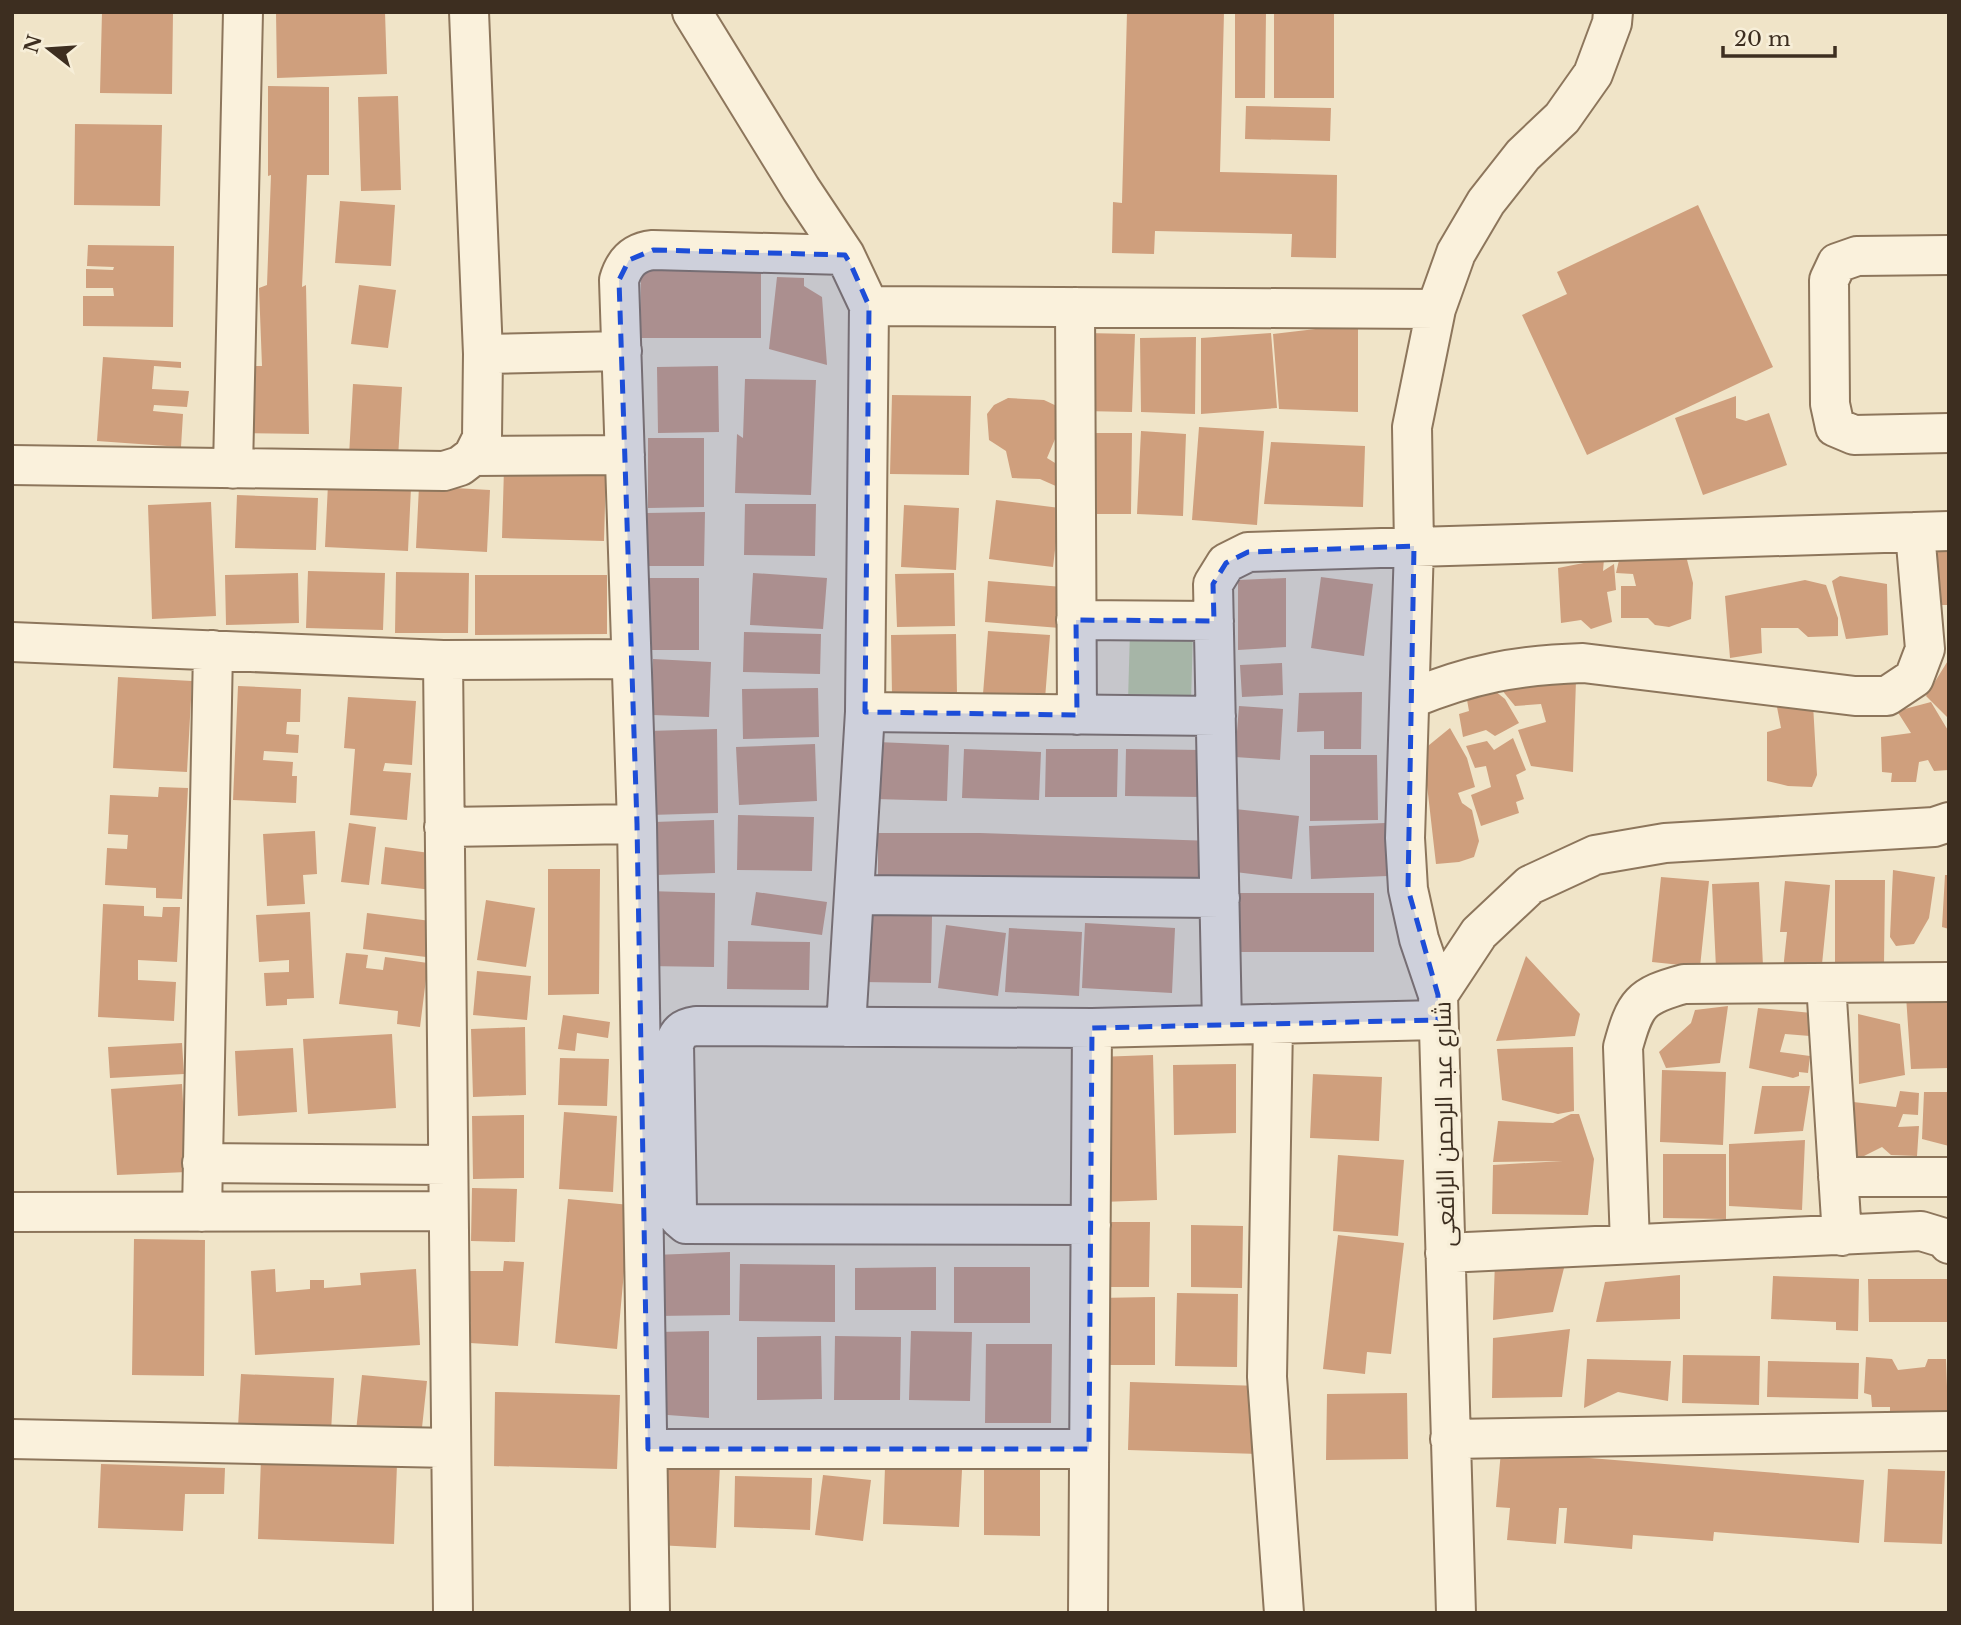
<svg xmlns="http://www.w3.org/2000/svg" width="1961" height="1625" viewBox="0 0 1961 1625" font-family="'Libre Baskerville',Cairo,serif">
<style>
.green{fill:#c9cf9b}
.building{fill:#cf9f7d}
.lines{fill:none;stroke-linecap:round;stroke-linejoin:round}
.minor-casing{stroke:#8d765c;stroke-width:42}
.minor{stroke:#faf1dc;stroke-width:38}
.marked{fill:#1d4ed8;fill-opacity:0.2;stroke:#1d4ed8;stroke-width:5;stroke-dasharray:14 9;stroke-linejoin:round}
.labels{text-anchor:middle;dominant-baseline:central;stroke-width:7;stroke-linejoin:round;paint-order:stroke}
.street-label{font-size:24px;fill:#3d2e20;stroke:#f7eed8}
</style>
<rect width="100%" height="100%" fill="#f0e4c8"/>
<path class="green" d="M1130,630L1193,632L1191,702L1128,701Z"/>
<path class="building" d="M102,12H173L172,94L100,93Z
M276,12H385L387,74L277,78Z
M1127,12H1224L1220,172L1337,175L1336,258L1291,257L1292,234L1155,231L1154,254L1112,253L1113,202L1122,203Z
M1235,12H1266L1265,98H1235Z
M1274,12H1334V98H1274Z
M268,86L329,87V175H307L302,287L306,285L309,434L241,433L242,366H262L259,288L267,285L271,175L268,176Z
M398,96L401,190L361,191L358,97Z
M1246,106L1331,108L1330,141L1245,139Z
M75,124L162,125L160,206L74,205Z
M340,201L395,205L391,266L335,263Z
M1698,205L1773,367L1587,455L1522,315L1567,294L1557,272Z
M88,245L174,246L173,327L83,326V296H114L113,288H86V269L113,270L114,267L87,266Z
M641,268L761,270V338H640Z
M777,277L804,278V286L822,297L827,365L769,349Z
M359,285L396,290L388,348L351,344Z
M1358,324V412L1279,409L1273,334Z
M1085,333L1135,334L1132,412L1083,411Z
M1271,333L1277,408L1201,414V338Z
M1196,337L1195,414L1141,412L1140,338Z
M103,357L181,362V368L154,366L152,389L189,391L187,407L154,405L153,411L183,414L181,447L97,441Z
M718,366L719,432L658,433L657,367Z
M745,379L816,380L811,495L735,493L737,434L743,438Z
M353,384L402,387L398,459L349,456Z
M892,395L971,396L969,475L890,474Z
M1736,396V418L1746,421L1769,413L1787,465L1703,495L1675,418Z
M1008,398L1044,400L1061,408V425L1047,458L1068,471L1067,491L1040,479L1012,478L1006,451L989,440L987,414L994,405Z
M1199,427L1264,431L1257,525L1192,520Z
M1141,431L1186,434L1183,516L1137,514Z
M1090,433H1132L1131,514H1089Z
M648,438H704V507L648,508Z
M1271,442L1365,446L1363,507L1264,504Z
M504,468L606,471L604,541L502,538Z
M328,484L411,488L408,551L325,547Z
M419,486L490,490L487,552L416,548Z
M237,495L318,498L316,550L235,548Z
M996,500L1060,508L1053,567L989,559Z
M211,502L216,616L152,619L148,505Z
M745,504H816L815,556L744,555Z
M904,505L959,508L956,570L901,567Z
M705,512L704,566H646L647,513Z
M1937,549H1949V605H1936Z
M1685,552L1693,583L1691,619L1669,627L1655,625L1648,618H1621V586H1636L1633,574L1616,573L1620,556Z
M1604,559L1603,571L1614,564L1616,590L1607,592L1612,622L1591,629L1581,620L1561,623L1558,568Z
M308,571L385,573L383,630L306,628Z
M396,572L469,573L468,633H395Z
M298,573L299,623L226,625L225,575Z
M753,573L827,578L823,629L750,625Z
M954,573L955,626L897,627L895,574Z
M475,575H607V634L475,635Z
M1840,576L1887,584L1888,635L1846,639L1832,581Z
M1321,577L1373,584L1364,656L1311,648Z
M643,578H699V650H642Z
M1286,578V647L1238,650V580Z
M1805,580L1826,585L1838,618V636L1808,637L1798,628H1761L1762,653L1730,658L1725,596Z
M988,581L1063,587L1060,628L985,622Z
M988,631L1050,635L1045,699L983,694Z
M744,632L821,634L820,674L743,672Z
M956,634L957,694L892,695L891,635Z
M653,659L711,662L709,717L652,715Z
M1949,659V719L1926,696Z
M1282,663L1283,695L1242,697L1240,665Z
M118,677L192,681L187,772L113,768Z
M1576,680L1573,772L1531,766L1518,730L1546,722L1541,704L1515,706L1501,689Z
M238,686L301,689L300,722H287L286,734L299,735L298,753L264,751L263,760L293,762L292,776H297L296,803L233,800Z
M818,688L819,737L743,739L742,689Z
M1495,691L1505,699L1519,723L1495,736L1486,730L1463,737L1459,714L1469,711L1467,700Z
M1362,692L1361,749H1324V731L1297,732L1299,693Z
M348,697L416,701L412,765L385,763L383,771L411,773L407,820L350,815L355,749L344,748Z
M1931,702L1949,732V770L1934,771L1928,760L1919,762L1916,782H1891L1892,773L1882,772L1881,737L1911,733L1897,711Z
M1813,704L1817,775L1812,787L1788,786L1767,781V732L1781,728L1777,707Z
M1239,706L1283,709L1280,760L1235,757Z
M1450,728L1467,758L1475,787L1458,793L1462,803L1472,810L1479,841L1474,857L1459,862L1436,864L1423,750Z
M717,729L718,813L650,815L648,731Z
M1513,738L1526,770L1516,775L1524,799L1516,802L1519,813L1481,826L1471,795L1491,787L1486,766L1475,768L1466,746L1487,741L1494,750Z
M877,742L949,745L947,801L875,799Z
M815,744L817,801L739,805L736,747Z
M964,749L1041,752L1039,800L962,798Z
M1046,749H1118L1117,797H1045Z
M1126,749L1203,750L1201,797L1125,796Z
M1310,755H1377L1378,820L1310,821Z
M159,787L188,788L182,899L156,898V888L105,885L107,848L127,849L128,835L108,834L110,795L158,797Z
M1235,809L1299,816L1292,879L1227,871Z
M738,815L814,817L812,871L737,870Z
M714,820L715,873L656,875L654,822Z
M349,823L376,827L369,885L341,882Z
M1385,823L1387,876L1311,879L1309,826Z
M315,831L317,874L303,875L305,904L267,906L263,834Z
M878,833H980L1212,841L1209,888L878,881Z
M385,847L437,854L432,890L381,884Z
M548,869H600L599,994L548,995Z
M1893,870L1935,877L1929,918L1914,944L1896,946L1890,937Z
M1945,875H1949V929L1942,927Z
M1661,877L1709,881L1700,967L1652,962Z
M1835,880H1885L1884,965H1835Z
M1785,881L1830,885L1821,974L1783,970L1787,932H1780Z
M1759,882L1763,966L1716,968L1712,884Z
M648,891L715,893L714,967L647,966Z
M756,892L827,902L822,935L751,925Z
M1234,893H1374V952H1234Z
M486,900L535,908L526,967L477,960Z
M103,904L144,906V916L162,917L163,907H180L177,962L138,960V980L176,982L174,1021L98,1017Z
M310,912L314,998L287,999V1005L266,1006L264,973L289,972V960L259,962L256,915Z
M367,913L439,922L434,958L363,949Z
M864,915L932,916L931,983L862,982Z
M1085,923L1175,928L1172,993L1082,988Z
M946,925L1006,933L998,996L938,988Z
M1009,928L1082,932L1079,996L1005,992Z
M728,941L810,942L809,990L727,989Z
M346,953L368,955L366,968L383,970L385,957L428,963L420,1027L397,1024L398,1011L339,1004Z
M1526,956L1580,1014L1575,1036L1496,1041Z
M477,971L531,976L527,1020L473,1015Z
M1906,996L1949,999V1068L1911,1069Z
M1728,1006L1720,1063L1666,1068L1659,1052L1691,1023L1695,1010Z
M1758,1008L1812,1013L1810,1036L1785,1034L1780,1052L1810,1056L1808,1073L1799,1072V1076L1793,1078L1749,1068Z
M1858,1014L1900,1024L1905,1075L1859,1084Z
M563,1015L610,1022L608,1038L577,1033L575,1051L558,1049Z
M525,1027L526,1095L473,1097L471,1029Z
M392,1034L396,1108L308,1114L303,1039Z
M182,1043L184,1074L110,1078L108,1047Z
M1573,1047L1574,1111L1558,1114L1502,1100L1497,1049Z
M293,1048L297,1112L238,1116L235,1051Z
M1153,1055L1157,1200L1102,1202L1097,1057Z
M560,1058L609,1059L607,1106L558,1105Z
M1236,1064V1133L1174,1135L1173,1065Z
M1662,1070L1726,1072L1723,1145L1660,1142Z
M1313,1074L1382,1077L1379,1141L1310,1138Z
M182,1084L187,1172L117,1175L111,1089Z
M1762,1086H1810L1803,1131L1754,1134Z
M1900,1091L1919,1093L1918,1115L1903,1114L1898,1127L1919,1126L1917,1156L1891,1155L1882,1147L1862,1157L1844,1152L1845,1101L1896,1107Z
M1924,1092H1949V1146L1922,1139Z
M564,1112L617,1116L613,1192L559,1189Z
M1571,1114H1579L1594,1159L1588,1215L1492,1214L1493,1165L1563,1161L1493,1162L1498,1121L1553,1123Z
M524,1115V1178L473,1179L472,1116Z
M1805,1140L1802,1210L1729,1206V1144Z
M1663,1154H1726V1219L1663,1218Z
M1338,1155L1404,1160L1398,1236L1333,1231Z
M472,1188L517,1189L515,1242L471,1241Z
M568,1199L630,1205L617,1349L555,1343Z
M1098,1222H1150L1149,1287H1097Z
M1191,1225L1243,1226L1242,1288L1191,1287Z
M1338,1235L1404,1243L1391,1354L1367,1352L1365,1374L1323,1369Z
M134,1239L205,1240L204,1376L132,1375Z
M730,1252V1315L656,1316L654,1255Z
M1566,1260L1553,1312L1493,1320L1495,1261Z
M504,1261L524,1262L518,1346L470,1343L471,1322L460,1321L464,1271H503Z
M740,1264L835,1265V1322L739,1321Z
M936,1267V1310H855V1268Z
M954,1267H1030V1323H954Z
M275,1269L276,1292L310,1289V1280H324V1288L361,1285L360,1273L416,1269L420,1345L255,1355L251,1271Z
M1680,1275V1319L1596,1322L1605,1282Z
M1773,1276L1859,1279L1858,1331L1836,1330V1322L1771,1319Z
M1868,1279H1949V1322H1869Z
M1177,1293L1238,1294L1237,1367L1175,1366Z
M1155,1297V1365H1097V1298Z
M1570,1329L1562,1397L1492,1398L1493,1338Z
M709,1331V1418L654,1414L656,1332Z
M911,1331L972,1332L970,1401L909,1400Z
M821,1336L822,1399L757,1400V1337Z
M835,1336L901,1337L900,1400H834Z
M986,1344H1052L1051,1423H985Z
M1683,1355L1760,1356L1759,1405L1682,1403Z
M1866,1357L1892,1359L1898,1370L1925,1367L1928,1359H1946L1948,1414L1890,1420V1407H1872L1871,1395L1864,1393Z
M1587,1359L1671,1361L1668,1401L1618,1392L1584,1408Z
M1768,1361L1859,1363L1858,1399L1767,1397Z
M241,1374L334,1378L331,1432L238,1427Z
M362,1375L427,1381L421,1437L356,1431Z
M1130,1382L1261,1386L1259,1454L1128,1450Z
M495,1392L620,1395L617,1469L494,1466Z
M1407,1393L1408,1459L1326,1460L1327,1394Z
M1501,1451L1864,1480L1859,1543L1714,1532L1713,1541L1633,1535L1632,1549L1564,1543L1567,1508H1559L1556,1544L1507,1540L1510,1508L1496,1507Z
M261,1459L397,1464L394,1544L258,1539Z
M661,1462L720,1465L716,1548L656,1545Z
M101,1464L225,1468L224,1494H185L183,1531L98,1528Z
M984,1466H1040V1536L984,1535Z
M885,1467L962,1470L959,1527L883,1524Z
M1888,1469L1945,1471L1942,1544L1884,1542Z
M823,1475L871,1480L863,1541L815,1535Z
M735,1476L812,1478L810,1530L734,1527Z"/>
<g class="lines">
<defs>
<path id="minor" d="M692,12L801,189L845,255L869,306L865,712L846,1027
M1949,255L1857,256L1837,263L1829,280L1830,404L1835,427L1854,435L1949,433
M869,306L1436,309
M1075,307L1077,715
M483,354L622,351
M473,456L625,455
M12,465L444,471L460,466L473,456L482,438L483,354L469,12
M233,469L243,12
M1076,620L1214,621
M12,642L443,660L631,659
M443,660L453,1613
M1410,699C1471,674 1517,665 1583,663L1855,696H1887L1914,678L1925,649L1915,532
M865,712L1216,716
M444,827L637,824
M855,895L1220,898
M1826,983L1842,1236
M1438,995L1419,939L1408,889L1405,838L1414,546L1412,427L1436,309L1456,253L1486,202L1523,155L1562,118L1593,74L1612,23L1613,12
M1273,1024L1267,1377L1284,1613
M1222,1025L1213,584L1226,563L1248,552L1949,531
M202,1163L448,1165
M1838,1177H1949
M12,1212L448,1211
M202,1212L213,650
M1091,1225L686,1224L679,1218L677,1210L674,1045C678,1032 683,1028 696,1026L1092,1028L1438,1020
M1630,1244L1623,1047C1635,1003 1640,996 1684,984L1949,982
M1445,1253L1921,1231L1944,1238L1949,1244
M12,1439L451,1448
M1450,1439L1949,1431
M648,1449H1089
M650,1613L637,824L619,280C624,263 634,252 653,250L845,255
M1088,1613L1092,1028
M1456,1613L1438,995L1479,933L1530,885L1595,855L1665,843L1934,827L1949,822"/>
</defs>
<use href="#minor" class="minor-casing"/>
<use href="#minor" class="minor"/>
</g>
<path class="marked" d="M653,250L845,255L851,265L869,306L865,712L1077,715L1076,620L1214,621L1213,584L1226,563L1248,552L1414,546L1408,889L1438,995V1020L1092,1028L1089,1449H648L637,824L619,280L629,260Z"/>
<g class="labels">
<g class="street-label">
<text transform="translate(1444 1124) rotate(-91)">شارع عبد الرحمن الرافعى</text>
</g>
</g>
<rect width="1961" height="1625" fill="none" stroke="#3d2e20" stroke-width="28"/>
<g transform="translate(49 49) rotate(287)" stroke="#f7eed8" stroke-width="5" paint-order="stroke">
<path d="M0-5L12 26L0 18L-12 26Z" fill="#3d2e20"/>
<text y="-10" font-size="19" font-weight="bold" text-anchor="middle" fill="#3d2e20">N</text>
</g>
<path d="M1723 46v10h112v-10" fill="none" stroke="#3d2e20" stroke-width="3.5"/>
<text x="1734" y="46" font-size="21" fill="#3d2e20" stroke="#f7eed8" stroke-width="5" paint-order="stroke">20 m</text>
</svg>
